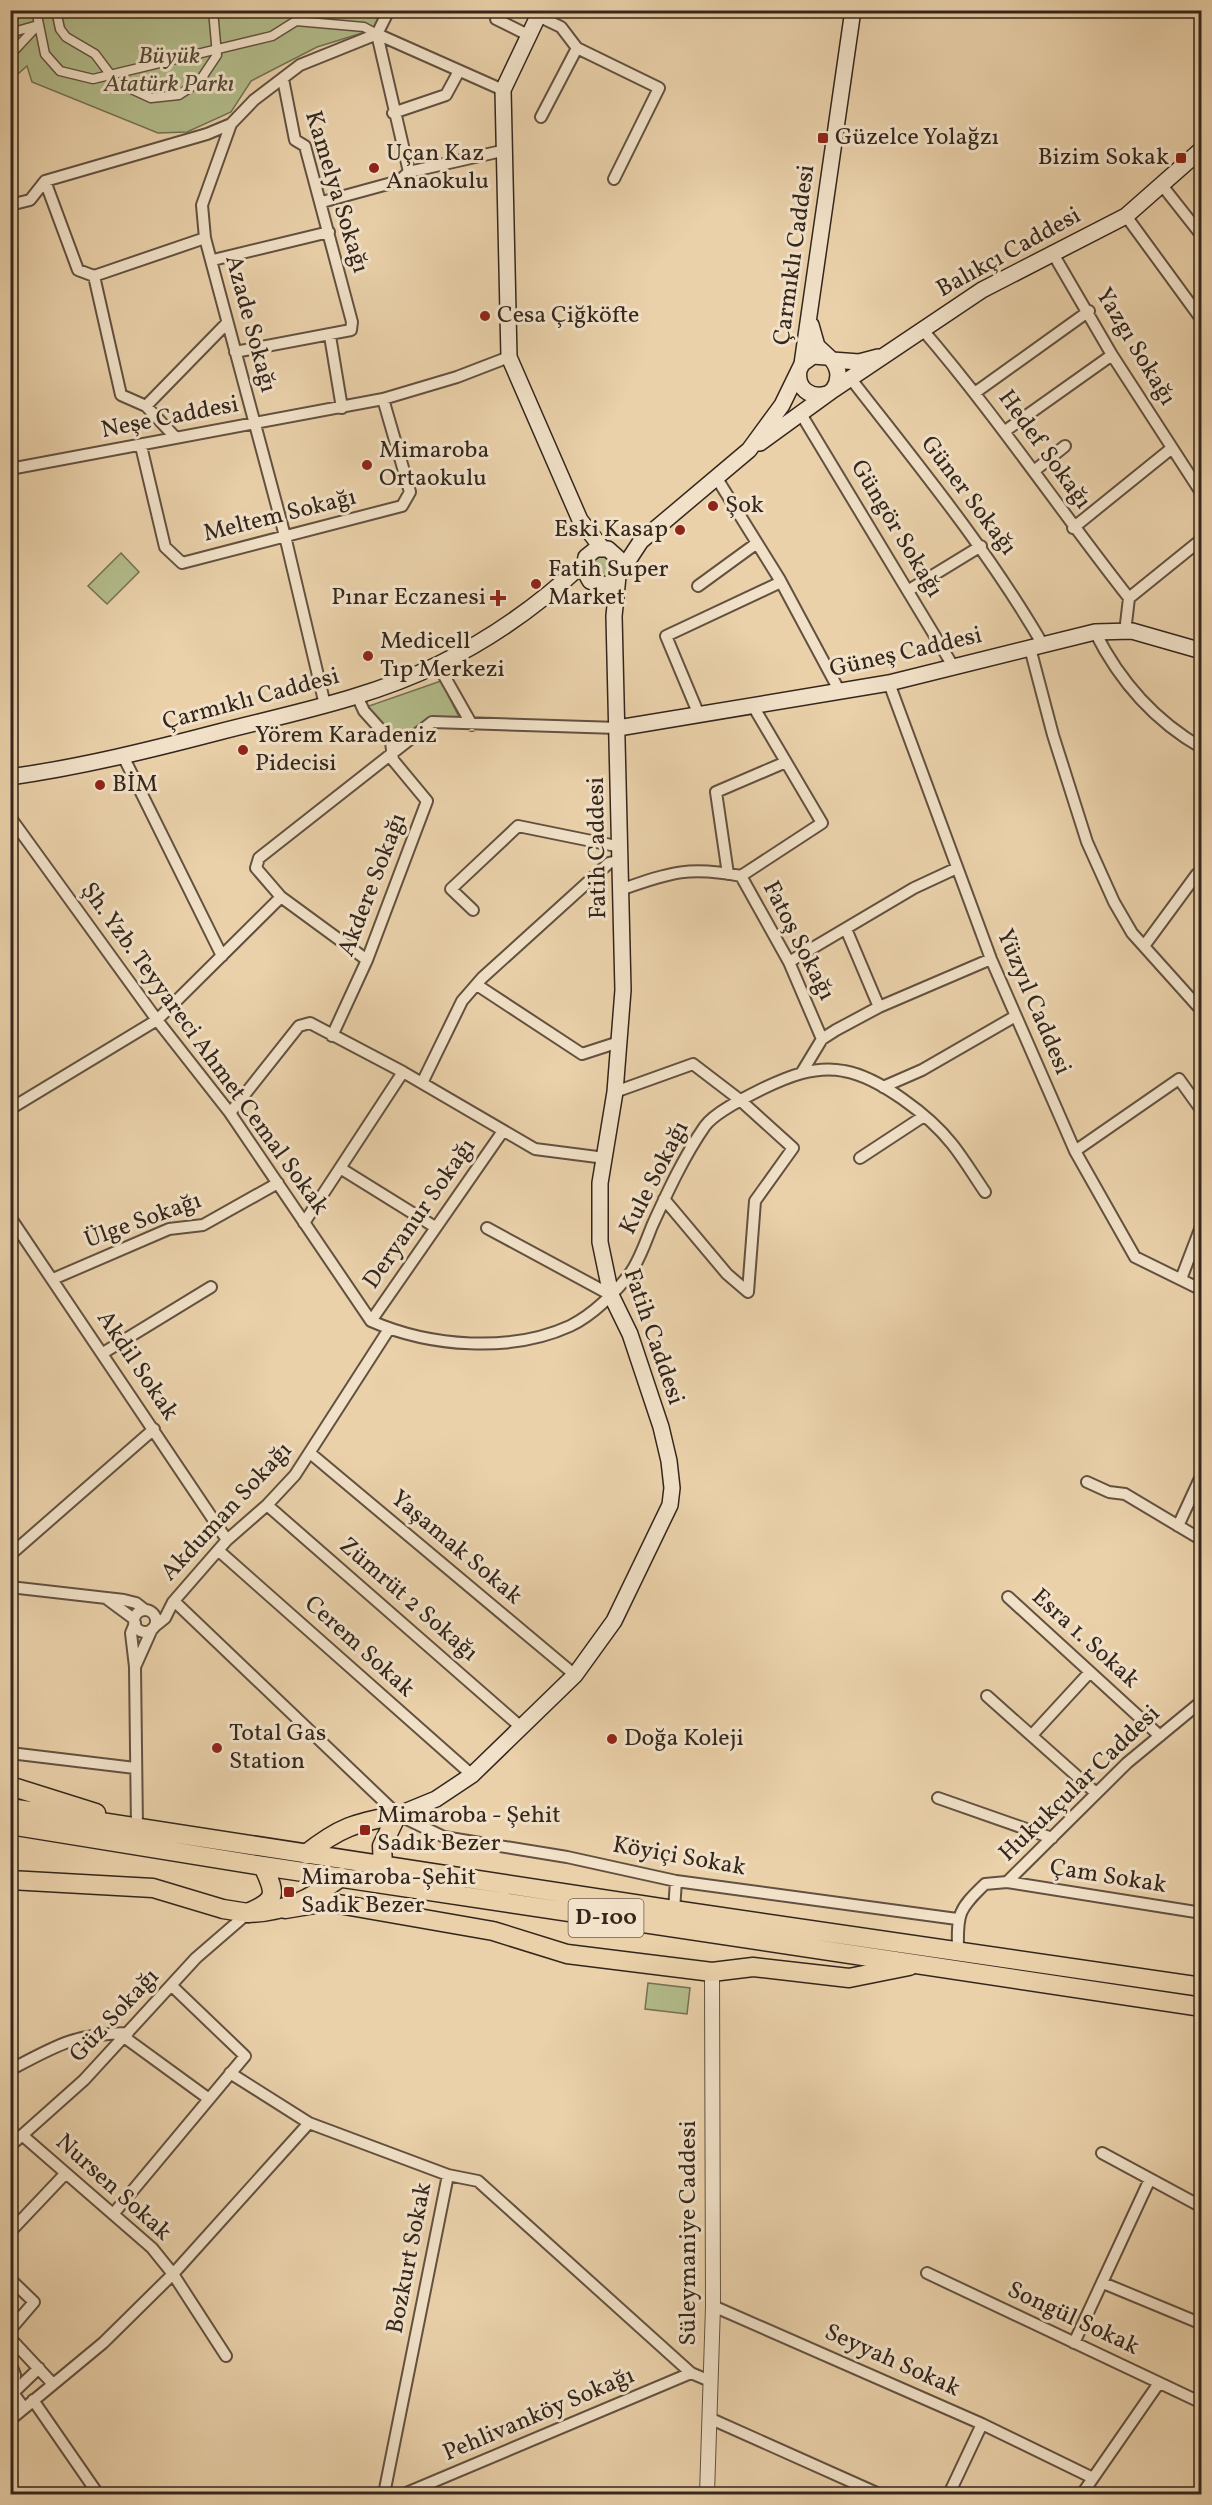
<svg xmlns="http://www.w3.org/2000/svg" width="1212" height="2505" viewBox="0 0 1212 2505" font-family="Vollkorn,serif">
<style>
.green{fill:#b3bc8b;stroke:#747154;stroke-width:1.5}
.lines{fill:none;stroke-linecap:round;stroke-linejoin:round}
.pedestrian-casing{stroke:#625140;stroke-width:11}
.minor-casing{stroke:#625140;stroke-width:14}
.tertiary-casing{stroke:#625140;stroke-width:16}
.secondary-casing{stroke:#34261d;stroke-width:18}
.primary-casing{stroke:#34261d;stroke-width:21}
.trunk-casing{stroke:#34261d;stroke-width:21}
.pedestrian{stroke:#f1e1c8;stroke-width:8}
.minor{stroke:#f1e1c8;stroke-width:10}
.tertiary{stroke:#f1e1c8;stroke-width:14}
.secondary{stroke:#f1e1c8;stroke-width:15}
.primary{stroke:#ead1aa;stroke-width:18}
.trunk{stroke:#ead1aa;stroke-width:18}
.poi-dot{fill:#8f2418;stroke:#f1e1c8;stroke-width:2}
.labels{text-anchor:middle;dominant-baseline:central;stroke-width:6;stroke-linejoin:round;paint-order:stroke}
.shield{fill:#f1e1c8;stroke:#6d5e50;stroke-width:1.5}
.shield-label{font-size:22px;font-weight:bold;fill:#34261d}
.park-label{font-size:24px;font-style:italic;fill:#544c38;stroke:#f1e1c8}
.poi-label{font-size:24px;fill:#34261d;stroke:#f1e1c8;text-anchor:start}
.street-label{font-size:24px;fill:#34261d;stroke:#f1e1c8}
</style>
<rect width="100%" height="100%" fill="#ead1aa"/>
<filter id="stains"><feTurbulence type="fractalNoise" baseFrequency=".00333" numOctaves="4"/><feColorMatrix values="0 0 0 0 .2 0 0 0 0 .09 0 0 0 0 .02 0 0 0 .5 -.17"/></filter>
<radialGradient id="worn" r=".72"><stop offset=".6" stop-color="#630" stop-opacity="0"/><stop offset="1" stop-color="#630" stop-opacity=".3"/></radialGradient>
<path class="green" d="M11,11H385L375,29L317,47L251,81L231,112L187,132L158,133L32,82L27,66L11,80Z
M121,553L139,572L107,604L88,586Z
M590 567a11 11 0 1 1 22 0a11 11 0 1 1-22 0Z
M441,681L460,719L431,718L398,739L366,707Z
M648,1983L690,1988L687,2014L645,2009Z"/>
<g class="lines">
<defs>
<path id="pedestrian" d="M36,10L45,54L60,71L93,79L272,36L296,21L300,10
M56,10L60,29L66,37L95,54L116,82L151,98L179,95L199,82L217,55L213,10
M296,21L364,27L377,34
M10,33L38,25L10,55"/>
<path id="minor" d="M496,10V19L528,35
M538,16L561,27L577,48L659,88L614,179
M377,34L409,172
M377,34L503,90
M377,34L389,10
M393,113L446,95L459,71
M541,117L577,48
M45,181L78,270L94,276L121,395L146,406L176,438
M1161,184L1202,236
M322,202L399,181L409,172L506,150
M10,205L30,200L45,181L207,134L231,124
M1126,216L1202,320
M1052,252L1112,355L1202,494
M213,260L329,232
M94,276L205,238
M922,329C996,415 1059,509 1129,598
M330,336L342,408
M235,352L351,330L352,322L305,146L295,140L283,79
M851,379C918,465 988,550 1043,645
M976,392L1089,311
M146,406L227,323
M801,414L953,666
M1005,431L1112,355
M141,446L165,547L182,563L402,506L410,492L383,399
M10,469L383,399L457,377L509,357
M1034,471L1065,446
M716,477L780,580L840,692
M1073,528L1172,448
M698,586L757,543
M909,590L981,546
M1095,632C1119,680 1155,721 1202,748
M1125,632L1129,598L1202,539
M1030,648L1053,735L1087,842L1114,902L1132,933L1202,1011
M438,665L472,725
M889,683L991,959L1075,1151L1135,1257L1202,1290
M325,705L285,536L205,238L202,205L231,124L254,100L300,65L377,34
M699,715L666,636L781,582
M123,756L222,956
M10,817L157,1020L230,1113L371,1321C430,1347 511,1353 570,1326C593,1315 617,1291 631,1272C640,1259 646,1241 652,1226C667,1193 684,1156 705,1126C715,1112 746,1097 762,1089C787,1077 815,1065 844,1071C879,1077 930,1116 952,1144C964,1159 974,1176 985,1192
M728,874L716,792L786,762
M741,876L822,823L753,706
M623,889C671,872 690,866 741,876L789,962L822,1039
M473,910L451,889L518,826L621,847
M846,929L879,1007
M1144,946L1197,874
M367,960L281,897L256,868L259,858L432,722L618,728
M789,962L914,888L957,868
M477,985L582,1054L619,1042
M332,1036L367,960L427,801L393,760L391,741L364,711L357,696
M802,1072L822,1039L836,1030L879,1007L991,959
M422,1083L462,1001L482,978L609,863L621,860
M883,1087L922,1070L1014,1017
M615,1092L693,1064L740,1100L793,1148L755,1201L748,1292L727,1274L664,1199
M10,1109L157,1020L281,897
M230,1113L299,1026L310,1023L403,1072L535,1149L605,1158
M1075,1151L1179,1079L1202,1111
M860,1158L924,1116
M340,1168L435,1227
M10,1217L227,1540
M304,1223L403,1072
M487,1228L611,1295
M53,1279L169,1229L203,1225L278,1183
M1181,1279L1202,1224
M371,1321L503,1131
M103,1353L211,1287
M310,1453L575,1675
M1087,1482L1109,1492L1125,1494L1202,1540
M267,1505L522,1728
M1178,1526L1202,1474
M219,1551L472,1775
M10,1555L154,1429
M10,1587L124,1600L136,1603L145,1610
M1008,1597L1160,1736
M107,1599L134,1619
M174,1601L398,1815L444,1837L567,1857L676,1881L957,1919
M134 1621a11 11 0 1 1 22 0a11 11 0 1 1-22 0Z
M135,1623L131,1633L135,1667L137,1828
M155,1626L165,1618L173,1602L227,1540L267,1505L295,1475L389,1329
M135,1667L152,1629
M987,1696L1096,1793
M1032,1735L1090,1672
M10,1753L135,1768
M938,1798L1052,1838
M1007,1882L1202,1913
M674,1910L676,1881
M958,1949C957,1913 959,1909 985,1884L1007,1882L1127,1763L1202,1701
M124,2037L209,2099
M10,2070C57,2045 74,2034 128,2033
M230,2073L309,2123L448,2175L384,2494
M22,2135L152,2248L173,2274L226,2356
M10,2146L84,2080L196,1958L248,1913
M1102,2153L1202,2207
M448,2175L478,2181L691,2373L710,2381
M114,2213L245,2056L172,1986
M10,2232L65,2174
M927,2273L1202,2403
M10,2279L34,2302L10,2330
M1103,2283L1202,2324
M713,2306L982,2424L949,2494
M10,2338L53,2384
M1074,2343L1150,2179
M10,2362L15,2375L13,2393L24,2408
M13,2393L39,2368
M33,2400L98,2494
M709,2418L879,2494
M10,2420L103,2343L173,2274L309,2123
M982,2424L1093,2478
M404,2494L691,2373
M1082,2494L1159,2383"/>
<path id="tertiary" d="M707,2494L713,2306L712,1972"/>
<path id="secondary" d="M541,10L503,90L509,357L580,520L602,548
M811,325L817,346L832,360L859,362L878,357
M802,364L853,10
M799,370C796,388 810,399 827,394
M833,390L982,290L1126,216L1202,149
M760,443L833,390C840,380 840,370 832,360
M618,576C610,586 601,587 590,581L584,570L586,557L596,549H608L618,558L620,570
M618,728L889,683L1095,632L1132,631L1202,651
M10,777C81,767 150,750 219,732C293,713 370,698 439,664C493,638 540,604 584,563
M397,1815L436,1799L472,1775L575,1675L614,1621L670,1505L672,1488L669,1461L661,1427L630,1334L611,1295L600,1242V1183L615,1092L623,990L614,616L618,576L641,541L749,450L782,405L802,364L813,356L826,357"/>
<path id="primary" d="M10,1880L153,1888L223,1909L248,1913"/>
<path id="trunk" d="M10,1786L96,1813
M10,1808L674,1910L1202,1987
M10,1825L263,1866L1202,2007
M306,1854C340,1827 355,1823 397,1815
M383,1865L382,1846L397,1815
M285,1909L327,1902L493,1931L567,1954L712,1972L753,1967L849,1978L909,1966
M250,1912C280,1899 274,1891 263,1866
M248,1913C285,1912 311,1899 341,1877"/>
</defs>
<use href="#pedestrian" class="pedestrian-casing"/>
<use href="#minor" class="minor-casing"/>
<use href="#tertiary" class="tertiary-casing"/>
<use href="#secondary" class="secondary-casing"/>
<use href="#primary" class="primary-casing"/>
<use href="#trunk" class="trunk-casing"/>
<use href="#pedestrian" class="pedestrian"/>
<use href="#minor" class="minor"/>
<use href="#tertiary" class="tertiary"/>
<use href="#secondary" class="secondary"/>
<use href="#primary" class="primary"/>
<use href="#trunk" class="trunk"/>
</g>
<g class="poi-dot">
<rect x="817" y="132" width="12" height="12" rx="3"/>
<rect x="1175" y="152" width="12" height="12" rx="3"/>
<circle cx="374" cy="168" r="6"/>
<circle cx="485" cy="316" r="6"/>
<circle cx="367" cy="465" r="6"/>
<circle cx="713" cy="506" r="6"/>
<circle cx="680" cy="530" r="6"/>
<circle cx="536" cy="584" r="6"/>
<path d="M495 589h6v6h6v6h-6v6h-6v-6h-6v-6h6z"/>
<circle cx="368" cy="656" r="6"/>
<circle cx="243" cy="750" r="6"/>
<circle cx="100" cy="785" r="6"/>
<circle cx="612" cy="1739" r="6"/>
<circle cx="217" cy="1748" r="6"/>
<rect x="359" y="1824" width="12" height="12" rx="3"/>
<rect x="283" y="1886" width="12" height="12" rx="3"/>
</g>
<g class="labels">
<rect class="shield" x="568.5" y="1899" width="75" height="38" rx="4.5"/>
<g class="shield-label">
<text x="606" y="1918">D-100</text>
</g>
<g class="park-label">
<text x="169" y="57">Büyük<tspan x="169" dy="28">Atatürk Parkı</tspan></text>
</g>
<g class="poi-label">
<text x="835" y="138">Güzelce Yolağzı</text>
<text x="386" y="154">Uçan Kaz<tspan x="386" dy="28">Anaokulu</tspan></text>
<text x="1169" y="158" text-anchor="end">Bizim Sokak</text>
<text x="497" y="316">Cesa Çiğköfte</text>
<text x="379" y="451">Mimaroba<tspan x="379" dy="28">Ortaokulu</tspan></text>
<text x="725" y="506">Şok</text>
<text x="668" y="530" text-anchor="end">Eski Kasap</text>
<text x="548" y="570">Fatih Super<tspan x="548" dy="28">Market</tspan></text>
<text x="486" y="598" text-anchor="end">Pınar Eczanesi</text>
<text x="380" y="642">Medicell<tspan x="380" dy="28">Tıp Merkezi</tspan></text>
<text x="255" y="736">Yörem Karadeniz<tspan x="255" dy="28">Pidecisi</tspan></text>
<text x="112" y="785">BİM</text>
<text x="229" y="1734">Total Gas<tspan x="229" dy="28">Station</tspan></text>
<text x="624" y="1739">Doğa Koleji</text>
<text x="377" y="1816">Mimaroba - Şehit<tspan x="377" dy="28">Sadık Bezer</tspan></text>
<text x="301" y="1878">Mimaroba-Şehit<tspan x="301" dy="28">Sadık Bezer</tspan></text>
</g>
<g class="street-label">
<text transform="translate(336 192) rotate(73)">Kamelya Sokağı</text>
<text transform="translate(1009 253) rotate(-29)">Balıkçı Caddesi</text>
<text transform="translate(795 255) rotate(-82)">Çarmıklı Caddesi</text>
<text transform="translate(250 324) rotate(75)">Azade Sokağı</text>
<text transform="translate(1135 347) rotate(59)">Yazgı Sokağı</text>
<text transform="translate(170 418) rotate(-11)">Neşe Caddesi</text>
<text transform="translate(1044 450) rotate(54)">Hedef Sokağı</text>
<text transform="translate(968 496) rotate(53)">Güner Sokağı</text>
<text transform="translate(280 516) rotate(-14)">Meltem Sokağı</text>
<text transform="translate(896 529) rotate(59)">Güngör Sokağı</text>
<text transform="translate(906 653) rotate(-13)">Güneş Caddesi</text>
<text transform="translate(251 700) rotate(-15)">Çarmıklı Caddesi</text>
<text transform="translate(598 848) rotate(-91)">Fatih Caddesi</text>
<text transform="translate(373 885) rotate(-69)">Akdere Sokağı</text>
<text transform="translate(798 941) rotate(63)">Fatoş Sokağı</text>
<text transform="translate(1033 1002) rotate(67)">Yüzyıl Caddesi</text>
<text transform="translate(204 1049) rotate(54)">Şh. Yzb. Teyyareci Ahmet Cemal Sokak</text>
<text transform="translate(655 1178) rotate(-63)">Kule Sokağı</text>
<text transform="translate(420 1214) rotate(-55)">Deryanur Sokağı</text>
<text transform="translate(143 1221) rotate(-20)">Ülge Sokağı</text>
<text transform="translate(653 1337) rotate(71)">Fatih Caddesi</text>
<text transform="translate(137 1366) rotate(56)">Akdil Sokak</text>
<text transform="translate(227 1512) rotate(-47)">Akduman Sokağı</text>
<text transform="translate(456 1548) rotate(40)">Yaşamak Sokak</text>
<text transform="translate(408 1600) rotate(41)">Zümrüt 2 Sokağı</text>
<text transform="translate(1085 1639) rotate(42)">Esra 1. Sokak</text>
<text transform="translate(359 1647) rotate(42)">Cerem Sokak</text>
<text transform="translate(1080 1784) rotate(-44)">Hukukçular Caddesi</text>
<text transform="translate(679 1857) rotate(10)">Köyiçi Sokak</text>
<text transform="translate(1108 1877) rotate(9)">Çam Sokak</text>
<text transform="translate(115 2016) rotate(-47)">Güz Sokağı</text>
<text transform="translate(113 2188) rotate(42)">Nursen Sokak</text>
<text transform="translate(689 2233) rotate(-90)">Süleymaniye Caddesi</text>
<text transform="translate(410 2258) rotate(-79)">Bozkurt Sokak</text>
<text transform="translate(1073 2319) rotate(25)">Songül Sokak</text>
<text transform="translate(892 2361) rotate(24)">Seyyah Sokak</text>
<text transform="translate(539 2415) rotate(-23)">Pehlivanköy Sokağı</text>
</g>
</g>
<rect width="1212" height="2505" fill="none" stroke="#ead1aa" stroke-width="36"/>
<rect x="12" y="12" width="1188" height="2481" fill="none" stroke="#34261d" stroke-width="3"/>
<rect x="18" y="18" width="1176" height="2469" fill="none" stroke="#34261d" stroke-width="1.5"/>
<rect width="100%" height="100%" filter="url(#stains)"/>
<rect width="100%" height="100%" fill="url(#worn)"/>
</svg>
